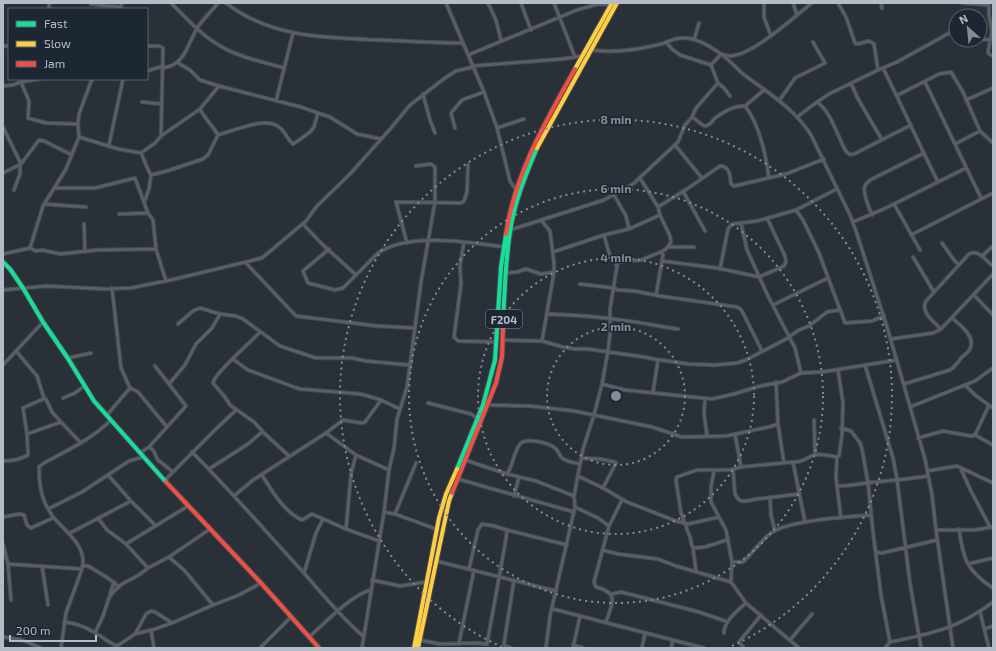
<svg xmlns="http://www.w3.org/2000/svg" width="996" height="651" viewBox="0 0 996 651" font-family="'Exo 2',sans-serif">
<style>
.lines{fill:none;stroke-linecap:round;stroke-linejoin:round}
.street-casing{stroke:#484c53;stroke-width:4.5}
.fast-casing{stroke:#484c53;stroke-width:6}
.slow-casing{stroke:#484c53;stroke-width:6}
.jam-casing{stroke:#484c53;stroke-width:6}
.street{stroke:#5a5e66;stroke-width:2.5}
.fast{stroke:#16e098;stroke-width:4}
.slow{stroke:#ffcf43;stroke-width:4}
.jam{stroke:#f24e42;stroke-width:4}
.ring{fill:none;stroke:#848b96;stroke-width:2;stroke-dasharray:2 4}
.labels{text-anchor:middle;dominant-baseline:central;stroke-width:3;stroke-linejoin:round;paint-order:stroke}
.shield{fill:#1d2633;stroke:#878f9c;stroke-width:1}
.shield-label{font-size:11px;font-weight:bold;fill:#b4bcc9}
.centre{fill:#848b96;stroke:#1d2633;stroke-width:2}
.ring-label{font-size:12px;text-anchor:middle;font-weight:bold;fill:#848b96;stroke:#1d2633;stroke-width:3;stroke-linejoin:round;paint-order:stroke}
</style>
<rect width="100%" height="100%" fill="#2a3038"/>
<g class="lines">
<defs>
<path id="street" d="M49,3V9
M171,3C187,19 202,36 222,47C241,58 264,62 284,68
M226,3C271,38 326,38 380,40C408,41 435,43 463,43
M446,3L484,92L497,128L510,181L516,190
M488,3L496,20L501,40
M521,3L531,30
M554,3L575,57
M764,3V17L771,36
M793,3L797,15
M838,3L846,17L855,43L858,44L869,41L874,44L878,70
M881,3L882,8
M962,3L989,5
M989,3V15L992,31L988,52L989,54L993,56
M91,4L120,7
M120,9L122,3
M980,39L990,40
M694,40L699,23
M666,42L672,49L680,55L711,65
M3,46H9
M591,50C614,53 638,50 661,44C669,42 675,37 684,38C694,38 707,44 715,50C726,56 734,66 743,74C767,92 795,109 811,135L850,215L856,231L888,330L925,459L932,495L936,530L953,648
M721,54C724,55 728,56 731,56C754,54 793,18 812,3
M468,55L577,10L598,4L611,5
M178,63L190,70L200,80L219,86L301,107L318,113
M163,68C184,65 187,47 196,30C201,21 211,12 218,3
M883,68C902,106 919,144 938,182
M147,71L163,66
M21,82L29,101L28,118L46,123L78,124
M925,82L981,198
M718,83L724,88L730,96
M851,83L857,97L882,140
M3,86L13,85L21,82L39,79
M423,94L430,120L435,133
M898,95L939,74L951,72L963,92L980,131L993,143
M966,100L993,88
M276,101L293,33
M779,101L795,78L825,63L813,42
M142,102L162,104
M817,102C829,111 834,126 840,139C842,143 844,150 848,153C850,156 853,154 856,153L911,125
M745,106L764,90
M200,109C205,119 213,126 218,135
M692,117C696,119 701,125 705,126C710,126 712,121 715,118C723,112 735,105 745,106C759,124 766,156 769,178
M797,117L817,102L829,94L878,70L897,62L953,31H956V32
M3,127L21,164
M455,128L451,113L462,100L484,92
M497,128L524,119
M161,136L200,109L219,86
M79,137L118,149L141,153C144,159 148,171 151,175L149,189L145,200
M955,144L980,131
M109,145L123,79
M675,145L702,178
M141,153L155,143L161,136L163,48L159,46H147
M3,173L21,164L39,140L44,141L72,155
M151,175L167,171L203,159L208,155L218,135C233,131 265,116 279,127C285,131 287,139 293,144L295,143L310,132L314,127L318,113L330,117L357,134L381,139
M55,188H95L135,178L148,213L153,220L156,249L166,281
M14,190L20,174V166
M683,191L705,231
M614,195L626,216L629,229
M44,204L86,207
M894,204L920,250
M658,207L687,189L720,166C730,166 730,176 731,184L734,186L786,174L824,159
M796,210L803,220L819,253L845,323L872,321L884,316
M119,214L148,213
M872,215C869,208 862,192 865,186C866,182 869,181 872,179L924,153
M541,220L550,231L554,263V272L542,341
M853,222L886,208L966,168
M741,223L747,250L768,296L795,348L801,373
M84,224L85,252
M303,224L322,244L356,275
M510,230L604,200L633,184L678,142L685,125L692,117L696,108L718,83L711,65L721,54
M911,235L993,193
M464,242L460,266L461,284L454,337L458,341L497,342
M407,243L396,202L461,203L464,201L467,192L468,165
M942,243L954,260L959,265
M668,247H694
M30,248L36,251L42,250L60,254L97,250L156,249
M329,249L303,271L308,283L335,290L343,288L378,253C409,232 468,242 504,247
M553,252L604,235L629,229L660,215
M3,254L30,248L43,206L66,169L79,137L78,124L79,114L92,79
M982,256L993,246
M913,257L934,292
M662,261L717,268L759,277L784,266L786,262L785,256L767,218
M245,262L296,316L377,326L415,328
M617,264L620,262L641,260L661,252L666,249L671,242L670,236L660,215L658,207L640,178
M720,269L728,229L732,224L757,221L796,210L837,189
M506,273L517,272L526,269L541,274L554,272
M580,284L614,288L618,290L634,291L660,296L737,307L739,308L742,311L762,351
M112,288L121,368L130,388L138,392L167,427
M3,290L47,286L105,289L131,288L175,279L262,258L306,221L317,206L350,174L391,128L410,105L445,78L456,71L473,67L472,66L562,59L582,56
M656,295L662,261L663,255L661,252
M974,295L993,315
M773,305L828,278
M547,314C574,315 602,317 628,321C645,323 661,327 678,329
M178,324L193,311L200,308L220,314L236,316L243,319L280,346L316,358H352L366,361L409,365
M941,329C934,322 920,312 926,301L969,254C979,249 986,261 993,266
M260,332C252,341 213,375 213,383L225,397L230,405L254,422L265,434L289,456
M891,339L933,333L941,329L993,274
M503,340L542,341L563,347L575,349H588L644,357L658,360H661L688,364L715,365L737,363L746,360L786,339L799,330L809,326L827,312L839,310
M16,351L37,376L44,398
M68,358L91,353
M233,359L248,370L294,387L300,389L361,394L381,400L400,409
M3,365L43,322
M865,365L893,458L897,479L910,583L921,648
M155,366L169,384
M838,370L843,403L842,435L839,456L837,457L836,478L841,518
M776,382L778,424L784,463
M602,384L625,390L712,399L734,394L760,386L782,382L801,373L822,372L897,360
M904,384L950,370C955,367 958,362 961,358C964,355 968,353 970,349C976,336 960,325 952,318
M965,385L975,395L993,408
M653,392L658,360
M63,398L75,393L84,386
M705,398L704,413L707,436
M428,403L471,414L477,418
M488,405L530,406L574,411L652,427L682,437L726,436L769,427L778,424
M910,407L975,381L993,368
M107,415L130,388
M814,420L815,454
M841,428L851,431L860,443L862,449L868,483L873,532L881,595L890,642
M326,433L356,455L389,470
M27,434L23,408L43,399H46L52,412L61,422
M735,434L741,467
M975,435L989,405
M918,438L943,431L971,436L975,435L993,445
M149,447L153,450L158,460L173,472
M192,452C231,491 267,533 304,573C323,595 341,617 363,636
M140,453L149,447L186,406L169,384L185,365L196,344L212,328L220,314
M581,458L600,459L615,462L616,463L603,488
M465,460L507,474L536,481L574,496
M3,461C11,461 21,459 28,455L27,434L61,422L81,443
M793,462L805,522
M209,469L248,444L262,432
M961,469L971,491L990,527
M733,470L735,494L738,499L741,501H746L757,499L799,494
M714,471L711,487V502L726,530L732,562L731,582L746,603L799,648
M927,471L957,466L993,483
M507,474C513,466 514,451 520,444C526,437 549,443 555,448C559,451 559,455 562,458C567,462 575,463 580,464
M108,475L131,501L155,525
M262,475C272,491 284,512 302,520L312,514L346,529L379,541
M578,476L603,488L627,502L676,521L688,524L719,517
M458,479L574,512
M165,480L217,428L236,410
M838,486C851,486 863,483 875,482C893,480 911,479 928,476
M234,496L253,480L326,433L343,420L362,423L365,422L381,400
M514,496L519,477
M770,497L771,515L775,531
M575,507L598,518L609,526L594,582L596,587C620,593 612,604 606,622
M48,509L82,492L129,461L143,457
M384,512L395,514L436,529
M395,514L416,463
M3,517L19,514L24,515L27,525L31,528L53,518
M98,518L107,530L126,544L148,568
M609,526L622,500
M346,529L351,474L356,455
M959,529C963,559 967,571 993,588
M936,530H974L993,527
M70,533L131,501
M727,540L705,547L694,548L692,546L690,537L681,513L676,480L677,477L697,470H730L741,467L793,462C802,463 806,458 814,455C820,453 831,456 837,457
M3,544L8,564L82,569
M126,544L188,506
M693,548L696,571
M602,550L618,554L658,559L676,566L731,582
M876,552L882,553L937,540
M169,557L184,570L213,605
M436,561L556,591
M732,562H743C753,553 760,541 771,533C788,520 848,517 871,515
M8,564L11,600
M968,564L993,558
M42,566L48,605
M82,566H88C99,573 110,578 119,587
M469,569L478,530L482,524L494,526L507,530L567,545
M304,573L316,533L323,519
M372,580L400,586L426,582
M110,594L114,582
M612,594L621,592L699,612L728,622
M553,609L704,648
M980,612L989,648
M64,622C75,623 86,627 95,633C103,637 109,643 117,646L135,634L155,629L172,623L213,605L239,595L261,583
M985,629L993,626
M151,630L154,648
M95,633L103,616L109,598L112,593L122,584L139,575L148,568L169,557L210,529
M724,633C724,621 737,611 746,603
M135,634L146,614L151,611L155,612L172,623
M3,637L22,640L41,648
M309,637C324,624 352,594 371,590
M420,640L440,644L476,643L487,644L506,539L507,530
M790,640L812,614
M459,643L474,570
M573,645L583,648
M61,648L66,613L82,569C88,547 67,533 55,519C51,515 48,509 45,503C40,492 39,479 39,467L44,463C68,450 92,439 111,420
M260,648L291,617
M362,648L384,512L389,470L394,448L397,419L407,387L421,282L435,202V167L431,164L416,166
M511,648L505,646L504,644L514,580
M546,648L550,616L575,507L574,496L583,449L594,415L602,384L608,351L610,334V309L617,266L609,253L604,235
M573,648L580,616
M642,648L645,633
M671,648L673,640
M744,648L739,642L761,615
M885,648L890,642C931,634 959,628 993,602"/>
<path id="fast" d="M3,262L10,269L23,288L43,322L67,357L94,401L166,482
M503,329C504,296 505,264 510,232C514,203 526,174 537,148
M457,469L483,405L495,360L501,267L506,234"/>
<path id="slow" d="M575,69L612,3
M537,148L617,3
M414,648L439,518L446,494L457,469
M418,648L449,501L452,493"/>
<path id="jam" d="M506,234C515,173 546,121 575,69
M166,482L261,583L319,648
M452,493L496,383L502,357L503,329"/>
</defs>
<use href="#street" class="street-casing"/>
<use href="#fast" class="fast-casing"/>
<use href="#slow" class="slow-casing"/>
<use href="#jam" class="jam-casing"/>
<use href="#street" class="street"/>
<use href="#fast" class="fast"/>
<use href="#slow" class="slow"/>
<use href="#jam" class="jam"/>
</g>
<g class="ring">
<circle cx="616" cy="396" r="69"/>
<circle cx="616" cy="396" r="138"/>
<circle cx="616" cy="396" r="207"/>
<path d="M502 647A276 276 0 1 1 730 647"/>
</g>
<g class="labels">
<rect class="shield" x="486" y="310" width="36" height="18" rx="3"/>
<g class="shield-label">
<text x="504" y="319">F204</text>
</g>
</g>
<circle cx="616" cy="396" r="6" class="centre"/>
<g class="ring-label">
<text x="616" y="124">8 min</text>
<text x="616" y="193">6 min</text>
<text x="616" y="262">4 min</text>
<text x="616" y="331">2 min</text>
</g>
<rect width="996" height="651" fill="none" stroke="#b4bcc9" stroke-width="8"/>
<rect x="8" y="8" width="140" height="72" fill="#1d2633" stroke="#59626f"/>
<rect x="16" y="21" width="20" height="6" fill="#16e098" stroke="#59626f"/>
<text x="44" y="28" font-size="12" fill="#b4bcc9">Fast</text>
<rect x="16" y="41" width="20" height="6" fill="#ffcf43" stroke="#59626f"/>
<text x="44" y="48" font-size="12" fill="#b4bcc9">Slow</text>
<rect x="16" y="61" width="20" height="6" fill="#f24e42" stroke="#59626f"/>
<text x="44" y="68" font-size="12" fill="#b4bcc9">Jam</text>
<g transform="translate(968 28) rotate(333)"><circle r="19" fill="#1d2633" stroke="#59626f"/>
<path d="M0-3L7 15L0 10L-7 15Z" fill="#848b96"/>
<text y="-6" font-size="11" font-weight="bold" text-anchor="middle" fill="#b4bcc9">N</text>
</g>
<path d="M10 635v6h86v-6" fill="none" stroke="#b4bcc9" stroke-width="2"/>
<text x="16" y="635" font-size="12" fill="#b4bcc9" stroke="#1d2633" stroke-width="3" paint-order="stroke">200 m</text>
</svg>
